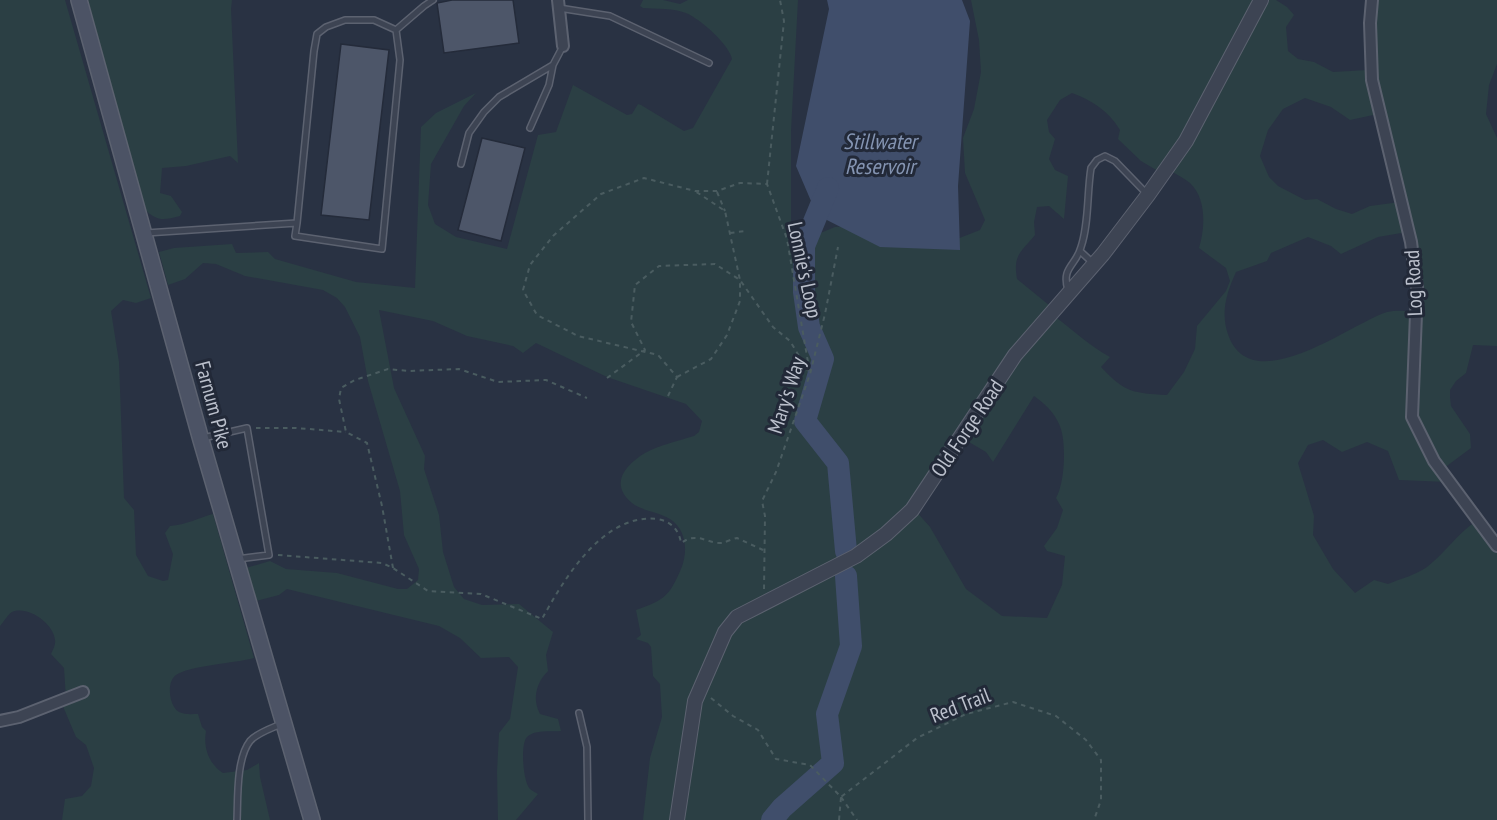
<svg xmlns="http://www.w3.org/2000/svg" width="1497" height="820" viewBox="0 0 1497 820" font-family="'PT Sans Narrow',sans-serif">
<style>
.green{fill:#2b3f44;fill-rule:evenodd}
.water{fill:#404e6b}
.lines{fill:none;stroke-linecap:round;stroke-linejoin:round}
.river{stroke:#404e6b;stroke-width:22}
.building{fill:#4d5669;stroke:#242b3a;stroke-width:1.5}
.service-casing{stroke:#5c6270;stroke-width:8}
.minor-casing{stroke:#5c6270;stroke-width:14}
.tertiary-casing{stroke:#5c6270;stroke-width:16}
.secondary-casing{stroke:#5c6270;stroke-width:18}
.path{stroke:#4a5c60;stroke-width:2;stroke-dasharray:4.5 4.5;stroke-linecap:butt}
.service{stroke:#3d4453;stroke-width:5}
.minor{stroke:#3d4453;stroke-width:10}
.tertiary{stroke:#3d4453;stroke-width:14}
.secondary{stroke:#4c5365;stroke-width:15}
.labels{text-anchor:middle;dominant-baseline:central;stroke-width:6;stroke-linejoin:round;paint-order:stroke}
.street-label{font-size:21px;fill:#bbc0cc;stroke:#222938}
.water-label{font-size:22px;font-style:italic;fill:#8494b2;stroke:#222938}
</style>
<rect width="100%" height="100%" fill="#293243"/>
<path class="green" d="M0,0H65L151,298L136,303L123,300L111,311L119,362L124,498L134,510L136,555L148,576L163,581L168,580L173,554L165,533L170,526C186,525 198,518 213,514L254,658C236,663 188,666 176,675C166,682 169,706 179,712C185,715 192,714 198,714L202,727L206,731C203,748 209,764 223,773L247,770L259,763L260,777L270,820H62L65,799L82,796L91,786L94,768L86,745L76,737L62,704L66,698L64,668L51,654C53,649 56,645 55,640C54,624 28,605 12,612C7,615 4,622 0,626Z
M88,0H232L231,9L238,163L230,156L186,166L162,168L160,193L171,196L182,212L180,216C163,220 158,222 144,209Z
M643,0H663L680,4L688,0H798L791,131V231L818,234L835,227L850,226L957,239L980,230L985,220L965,173L963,138L974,109L981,72L979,40L971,0H1276L1287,7L1294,15L1286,27L1288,51L1298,59L1314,62L1333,72L1368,70L1372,0H1497V64L1489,85L1486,114L1497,138V346L1473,345L1466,373L1456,381L1450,390V397L1451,406L1470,434L1471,448L1440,471L1448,482L1399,480L1388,451L1367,442L1342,452L1323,440L1308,445L1298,463L1314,516L1313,535L1333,569L1355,593L1374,580L1388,584C1400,579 1416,575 1427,567C1446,552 1456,535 1476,521L1497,547V820H643L650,758L662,717L660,684L653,676L651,647L648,643L636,639L641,635L636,610C664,600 669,597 681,569C688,552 687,530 670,519C659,512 642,511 632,503C609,484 625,465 645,453C659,445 678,441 694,436L699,432L702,421L686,404L607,377L536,343L523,353L513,346L467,336L433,321L379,310L394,388L425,456L424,469L439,515L443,552L454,587L464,599L482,605L519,604L553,632L546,655L548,671C536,683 532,699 540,714L558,719L561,731C551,732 535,729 527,737C520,744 523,782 530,789C532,791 535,792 538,794L516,820H498L497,772L499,733L510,719L518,667L509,657L481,658L460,638L439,626L287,589L279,595L256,601L246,568L270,561L286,569L337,573L398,589H407L418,580L419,569L404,535L400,491L368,381L360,337L345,307L337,298L323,290L245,276L216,264L203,263L185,279L168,285L159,252L174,248L232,244L236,253L268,252L275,259L356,282L415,288L421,127L436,113L476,93L464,106L431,164L428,205L435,224L456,237L507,249L538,135L556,132L573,85L627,115L632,114L638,104L641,105L684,131L693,128L732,59C729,44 700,19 686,13C674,8 656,9 643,8L640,6ZM1072,93C1091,100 1109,111 1120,130L1118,139L1141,161L1163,174L1169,170C1176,174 1184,178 1190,183C1207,199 1205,228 1199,248L1226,268L1230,281L1226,291L1197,326L1195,349L1184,372L1167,395C1133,393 1125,393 1101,367L1110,357C1090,346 1073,330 1054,316L1055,310L1017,279C1013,255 1020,253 1035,235L1034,222L1037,207L1049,206L1064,219L1068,176L1055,170L1049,159L1055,139L1049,132L1047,120L1060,100ZM1305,98L1331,107L1350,120L1378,114L1400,202L1370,206L1352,214L1336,209L1317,199L1305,200L1278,186L1269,177L1260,156L1268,130L1283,109ZM1407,232L1415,311C1406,311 1395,310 1387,312C1350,324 1254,399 1229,337C1220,314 1226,294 1236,272L1267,261L1271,253L1308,237L1331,246L1341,254L1378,237ZM1034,396C1045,404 1054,412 1059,424C1067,440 1065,483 1056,498L1063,510L1057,528L1044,546L1047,551L1065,556L1062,585L1047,618L1002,616L966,589L930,527L914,509L962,438L986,452L993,462Z"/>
<path class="water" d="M827,0H962L970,21L958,186L960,250L880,247L817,215L796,166L829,9Z"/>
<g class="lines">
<path class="river" d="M828,188L804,246V292L809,327L823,359L805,421L838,463L846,551
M772,820L782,808L833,763L827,714L851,646L846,576"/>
</g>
<path class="building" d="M452,0H513L519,43L444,53L437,3Z
M341,44L389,50L369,220L321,215Z
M482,138L525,148L501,241L458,230Z"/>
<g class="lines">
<defs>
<path id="service" d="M559,8L610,16L709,63
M396,30L424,6L433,0
M530,128L549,85L553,65
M461,164L469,133L484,112L499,97L553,65L563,46
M146,233L297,223L314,51L317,34L326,27L345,20H374L396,30L400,60L382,249L295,236L297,223
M1080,251L1093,263
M1068,290C1061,267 1076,266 1081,247C1089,224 1087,192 1091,168L1097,160L1105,156L1115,161L1147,194
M203,438L247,428L269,555L237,559
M579,713L587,747L588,820
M237,820C238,799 236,759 250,741C258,732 273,728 283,723"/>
<path id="minor" d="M558,0L563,46
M1372,0L1370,23L1372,80L1411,242L1417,288L1412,417L1434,461L1497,546
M0,721L19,717L83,692"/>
<path id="tertiary" d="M677,820L695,701L725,632L737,617L856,556L886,534L912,510L1015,355L1103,254L1148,195L1186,141L1261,0"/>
<path id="secondary" d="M79,0L201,440L312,820"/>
</defs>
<use href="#service" class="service-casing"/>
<use href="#minor" class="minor-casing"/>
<use href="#tertiary" class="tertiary-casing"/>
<use href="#secondary" class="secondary-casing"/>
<path class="path" d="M767,184L784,21L780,0
M717,192L725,211
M730,233L745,231
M677,377L711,359L727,335L740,301V280L725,211L695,191
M607,378L645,350L631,322L635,285L659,266L715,264L740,280L773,327L790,341L808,371
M668,396L677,377L658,355L578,336L537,315L523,290L530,265L553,236L601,194L644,178L695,191H717L740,183L767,184L787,239L810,374
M256,428H296L346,432
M278,555L382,563L393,568L428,591L481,594L542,619C564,579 603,513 657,519C671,521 679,530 681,543C698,531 707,544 722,543C726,542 732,539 737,538L763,550
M393,568L382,506L367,443L346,432L339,399L341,388L355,380L388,369L408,371L459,369L498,382L546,380L587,398
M764,589L765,516L762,501L776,472L810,374L825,314L838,247
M711,698L733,716L758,730L776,759L810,765L841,797L917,738L966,714L1013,702L1056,716L1086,740L1101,760V800L1094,820
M841,797L857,820
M839,820L841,797"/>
<use href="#service" class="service"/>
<use href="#minor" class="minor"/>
<use href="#tertiary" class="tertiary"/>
<use href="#secondary" class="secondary"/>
</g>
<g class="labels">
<g class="street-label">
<text transform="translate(805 270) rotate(78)">Lonnie's Loop</text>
<text transform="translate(1413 283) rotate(-93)">Log Road</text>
<text transform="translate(786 395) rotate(-72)">Mary's Way</text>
<text transform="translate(214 405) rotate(75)">Farnum Pike</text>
<text transform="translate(967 428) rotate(-56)">Old Forge Road</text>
<text transform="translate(960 705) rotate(-21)">Red Trail</text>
</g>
<g class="water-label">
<text x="880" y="141">Stillwater<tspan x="880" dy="25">Reservoir</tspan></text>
</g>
</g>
</svg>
